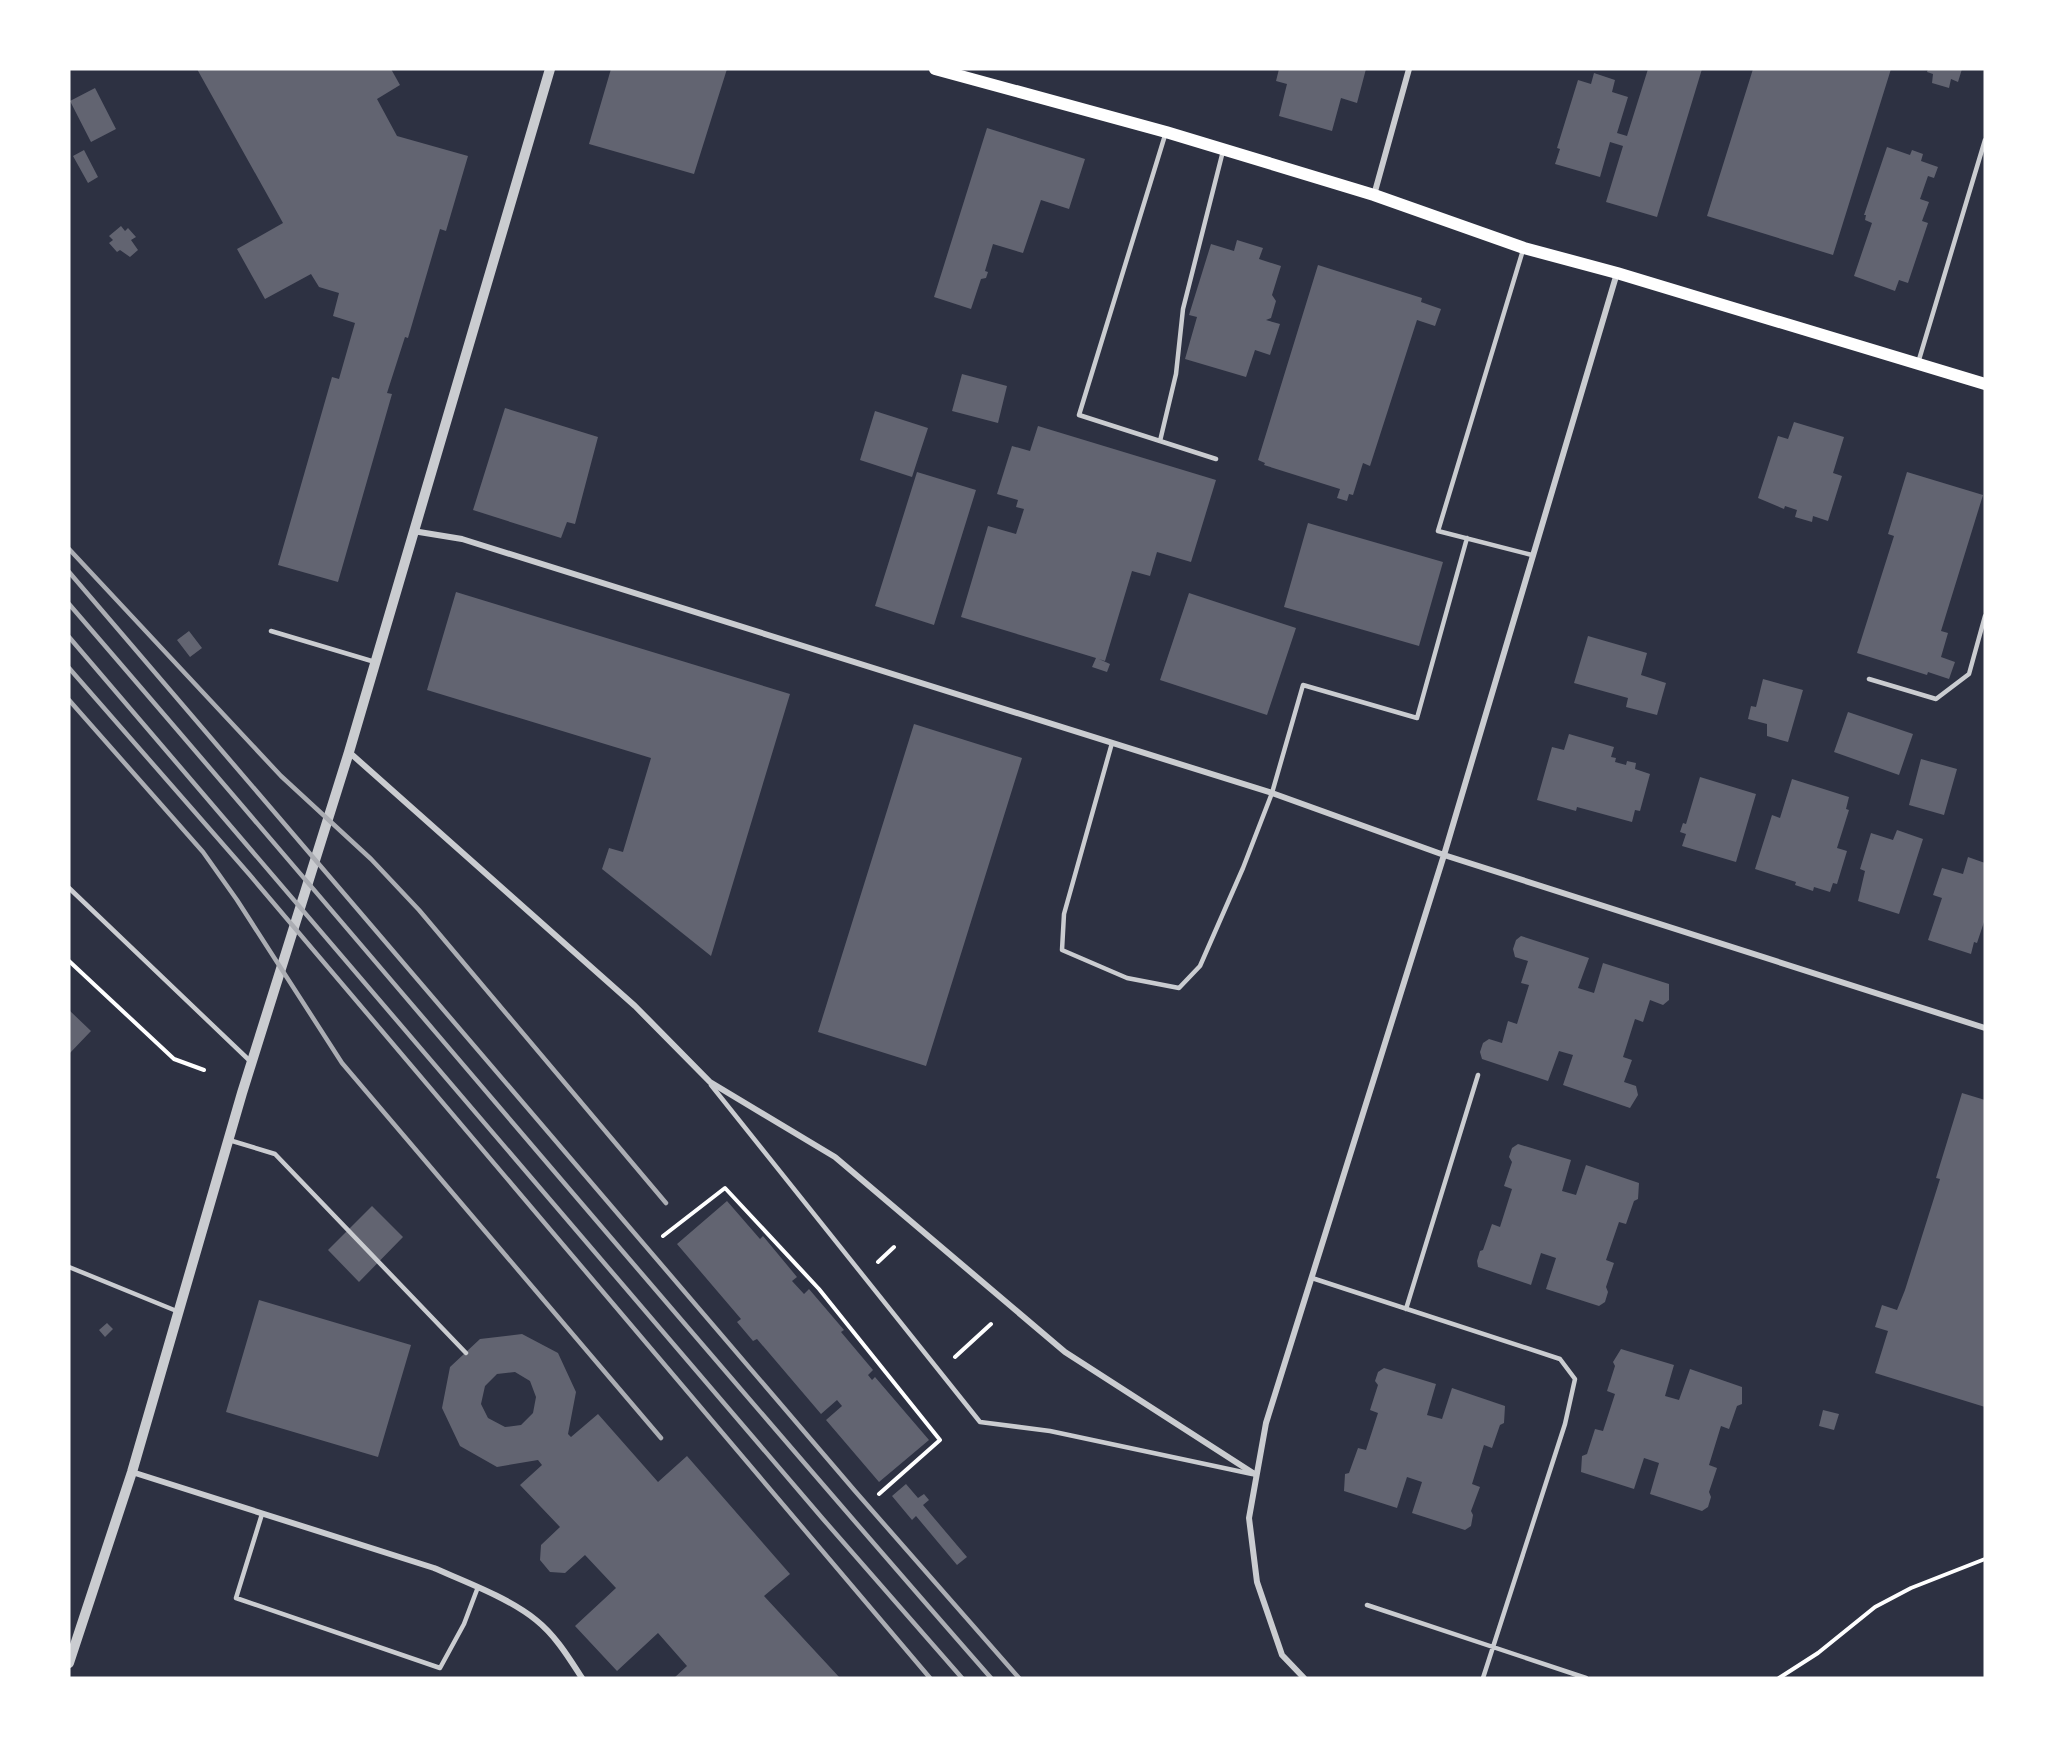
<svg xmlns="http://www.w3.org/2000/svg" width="2054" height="1747" viewBox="0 0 2054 1747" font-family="Mulish,sans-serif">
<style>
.building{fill:#626471;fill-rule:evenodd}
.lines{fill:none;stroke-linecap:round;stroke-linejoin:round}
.path{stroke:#fff;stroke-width:4}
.service{stroke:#caccd0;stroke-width:4.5}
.minor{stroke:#caccd0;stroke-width:6}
.tertiary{stroke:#caccd0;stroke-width:10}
.secondary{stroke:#fff;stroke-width:12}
.rail{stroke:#abadb3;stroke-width:4.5}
</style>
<rect width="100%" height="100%" fill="#2d3142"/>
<path class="building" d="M197,69H391L400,85L377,99L397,136L468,156L446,231L440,229L408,338L405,337L387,393L392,394L338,582L278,565L332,377L339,379L355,323L333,316L339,293L319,287L311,274L265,299L237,249L283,223Z
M611,69H727L694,174L589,144Z
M1279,69H1366L1357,103L1341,98L1332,131L1279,116L1287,84L1276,81Z
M1648,69H1702L1657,217L1606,202L1623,146L1610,142L1600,177L1555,164L1560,149L1557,148L1578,80L1591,84L1594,73L1615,80L1612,92L1628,97L1617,133L1627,136Z
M1753,69H1891L1833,255L1707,216Z
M1928,69H1962L1958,82L1951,79L1949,88L1932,83L1933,74L1927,72Z
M95,88L116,129L91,142L70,101Z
M987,128L1085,159L1069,209L1041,200L1023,253L993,244L985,271L988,272L986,278L981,279L971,309L934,297Z
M1887,147L1910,155L1912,150L1923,154L1921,161L1938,167L1934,178L1928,176L1920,199L1929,202L1922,221L1928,223L1908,283L1899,280L1895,291L1854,276L1872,223L1865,220L1866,215H1864Z
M84,150L98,177L88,183L73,156Z
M121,226L125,231L128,228L136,237L131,240L138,250L130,257L120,250L117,252L109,243L113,240L109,236Z
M1237,240L1263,248L1259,259L1281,266L1272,295L1276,301L1271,318L1266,320L1280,324L1270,355L1255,350L1246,377L1185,359L1197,317L1189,315L1211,244L1234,251Z
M1318,265L1422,298L1421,302L1441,309L1435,326L1417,320L1370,466L1363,463L1353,495L1349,494L1347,501L1337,498L1340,489L1264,465L1265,463L1258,460Z
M962,374L1007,386L998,423L952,411Z
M505,408L598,437L575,524L567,522L561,538L473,510Z
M875,411L928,428L912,477L860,460Z
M1794,422L1844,437L1833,473L1842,476L1828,521L1813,516L1812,522L1795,517L1797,510L1785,506L1784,509L1758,498L1778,436L1788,439Z
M1038,426L1216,480L1191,562L1157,552L1150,576L1132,571L1105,661L1099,659L1110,664L1107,672L1092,667L1096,658L961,617L988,526L1016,534L1024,509L1016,507L1018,500L997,494L1012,446L1030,451Z
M917,472L976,490L934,625L875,606Z
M1907,472L1983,495L1941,631L1948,633L1941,657L1955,662L1949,679L1928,672L1927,675L1857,653L1894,536L1888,534Z
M1308,523L1443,562L1419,646L1284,607Z
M456,592L790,694L711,956L602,869L609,848L623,852L651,758L427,690Z
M1189,593L1296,628L1267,715L1160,680Z
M189,631L202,648L190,657L177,640Z
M1588,636L1647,653L1641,675L1666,683L1657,715L1626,707L1628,698L1574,683Z
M1763,679L1803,690L1788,742L1767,736V724L1748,719L1751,706L1756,707Z
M1848,712L1913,734L1899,775L1834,752Z
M914,724L1022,758L926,1066L818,1032Z
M1569,734L1614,747L1611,757L1616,758L1615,762L1626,765L1627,761L1636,763L1635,769L1650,774L1640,811L1635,810L1632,822L1577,807L1576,811L1537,800L1552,747L1564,750Z
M1921,759L1957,769L1944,815L1909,805Z
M1700,777L1756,794L1736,862L1682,846L1686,834L1680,832L1683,823L1686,824Z
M1792,779L1849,797L1846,809L1849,810L1837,848L1847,851L1837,884L1833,883L1830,892L1814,887L1813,891L1795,885L1796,882L1755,869L1772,815L1780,818Z
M1897,830L1923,839L1899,914L1858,901L1865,871L1860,869L1871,833L1893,840Z
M1968,857L1985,863V919L1977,943L1974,942L1971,954L1928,940L1942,898L1933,895L1942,868L1963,874Z
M1521,936L1589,958L1578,988L1594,993L1603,963L1669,984V1000L1663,1005L1650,1000L1643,1022L1635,1019L1623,1057L1632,1060L1624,1082L1636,1086L1638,1095L1630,1108L1563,1085L1573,1055L1559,1051L1548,1081L1482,1059L1480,1052L1483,1043L1489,1039L1502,1043L1508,1021L1517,1024L1529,985L1521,983L1528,961L1515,957L1513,949L1516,940Z
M69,1010L91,1031L69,1054Z
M1962,1093L1985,1100V1407L1875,1373L1888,1331L1875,1327L1882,1305L1897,1310L1905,1290L1940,1179L1936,1178Z
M1518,1144L1571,1160L1562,1191L1576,1195L1586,1165L1639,1183L1638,1199L1634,1201L1626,1224L1619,1222L1606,1260L1614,1263L1606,1287L1608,1292L1605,1302L1599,1306L1546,1289L1556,1258L1541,1253L1531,1285L1478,1267L1477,1261L1480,1251L1483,1250L1492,1224L1500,1227L1512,1189L1504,1186L1512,1162L1509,1157L1512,1148Z
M727,1201L760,1239L763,1236L797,1277L792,1281L804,1294L809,1289L844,1330L841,1332L873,1370L868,1375L872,1380L875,1377L929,1440L879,1482L826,1420L842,1406L837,1400L821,1414L757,1339L753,1341L737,1322L741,1319L677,1244Z
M372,1206L403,1237L359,1282L328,1250Z
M259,1300L411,1345L378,1457L226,1412Z
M107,1323L113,1329L105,1337L99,1330Z
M522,1334L558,1353L576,1392L568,1434L571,1437L598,1414L658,1482L687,1456L790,1574L764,1596L840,1678H674L687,1666L658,1633L617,1671L575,1626L616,1588L585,1555L565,1573L550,1572L540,1560L541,1545L560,1527L520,1485L542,1465L538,1460L497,1467L460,1446L442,1408L450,1367L480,1339ZM515,1372L530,1381L536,1397L533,1413L521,1425L505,1427L488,1418L481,1404L485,1386L497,1374Z
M1621,1349L1674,1365L1665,1396L1679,1400L1690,1369L1742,1387V1404L1737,1406L1729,1429L1721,1426L1709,1465L1717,1468L1709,1492L1711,1497L1708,1507L1702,1511L1650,1494L1659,1463L1644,1458L1634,1489L1581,1472L1582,1456L1587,1454L1595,1429L1603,1431L1615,1394L1607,1391L1615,1366L1613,1362Z
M1384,1368L1436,1384L1427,1415L1442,1419L1452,1388L1505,1406L1504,1423L1500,1425L1492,1448L1484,1445L1472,1484L1480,1487L1471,1511L1473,1515L1471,1526L1465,1530L1412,1513L1422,1482L1407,1477L1397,1508L1344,1491L1345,1474L1349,1473L1358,1448L1366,1450L1378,1413L1370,1410L1378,1385L1375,1381L1378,1372Z
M1823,1410L1839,1414L1834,1430L1819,1426Z
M906,1484L918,1498L924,1494L929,1500L923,1505L967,1557L957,1565L916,1516L912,1520L892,1496Z"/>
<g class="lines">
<path class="path" d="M69,961L174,1059L204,1070
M663,1236L725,1188L819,1289L940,1440L879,1494
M878,1262L894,1247
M955,1357L991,1324
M1779,1678L1818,1653L1875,1607L1911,1588L1985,1559"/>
<path class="service" d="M1166,132L1079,415L1216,459
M1523,250L1438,531L1532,555
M1918,363L1985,140
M1160,441L1176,374L1183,309L1223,151
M271,631L375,662
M1869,679L1936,699L1969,674L1985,616
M1112,743L1064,914L1062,950L1127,978L1179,988L1200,966L1243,868L1272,793L1303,685L1417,718L1467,538
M69,888L250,1061
M711,1085L980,1422L1050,1431L1252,1474
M229,1140L275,1154L466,1353
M69,1267L179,1312
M1312,1278L1560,1359L1575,1379L1565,1424L1483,1678
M1406,1309L1478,1075
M262,1514L236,1598L440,1668L464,1624L478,1587
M1367,1605L1586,1678"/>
<path class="minor" d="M1374,195L1409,69
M413,531L462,539L1272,793L1444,855L1985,1028
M349,752L635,1006L710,1082L835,1157L1065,1352L1256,1475
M132,1472L434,1568C466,1582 509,1598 536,1620C556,1636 569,1658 582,1678
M1304,1678L1282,1655L1257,1582L1249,1518L1266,1423L1444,855L1617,273"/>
<path class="tertiary" d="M69,1663L132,1472L242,1093L349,752L550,69"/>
<path class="secondary" d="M935,69L1166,132L1374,195L1524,248L1617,273L1985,384"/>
<path class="rail" d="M69,549L281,776L371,859L419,910L666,1203
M69,572L855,1491L1019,1678
M69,604C377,961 680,1323 991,1678
M69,637L823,1519L962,1678
M69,668L249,874L930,1678
M69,700L203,852L237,900L342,1063L661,1438"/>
</g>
<rect width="2054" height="1747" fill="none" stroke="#ffffff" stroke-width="141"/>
</svg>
